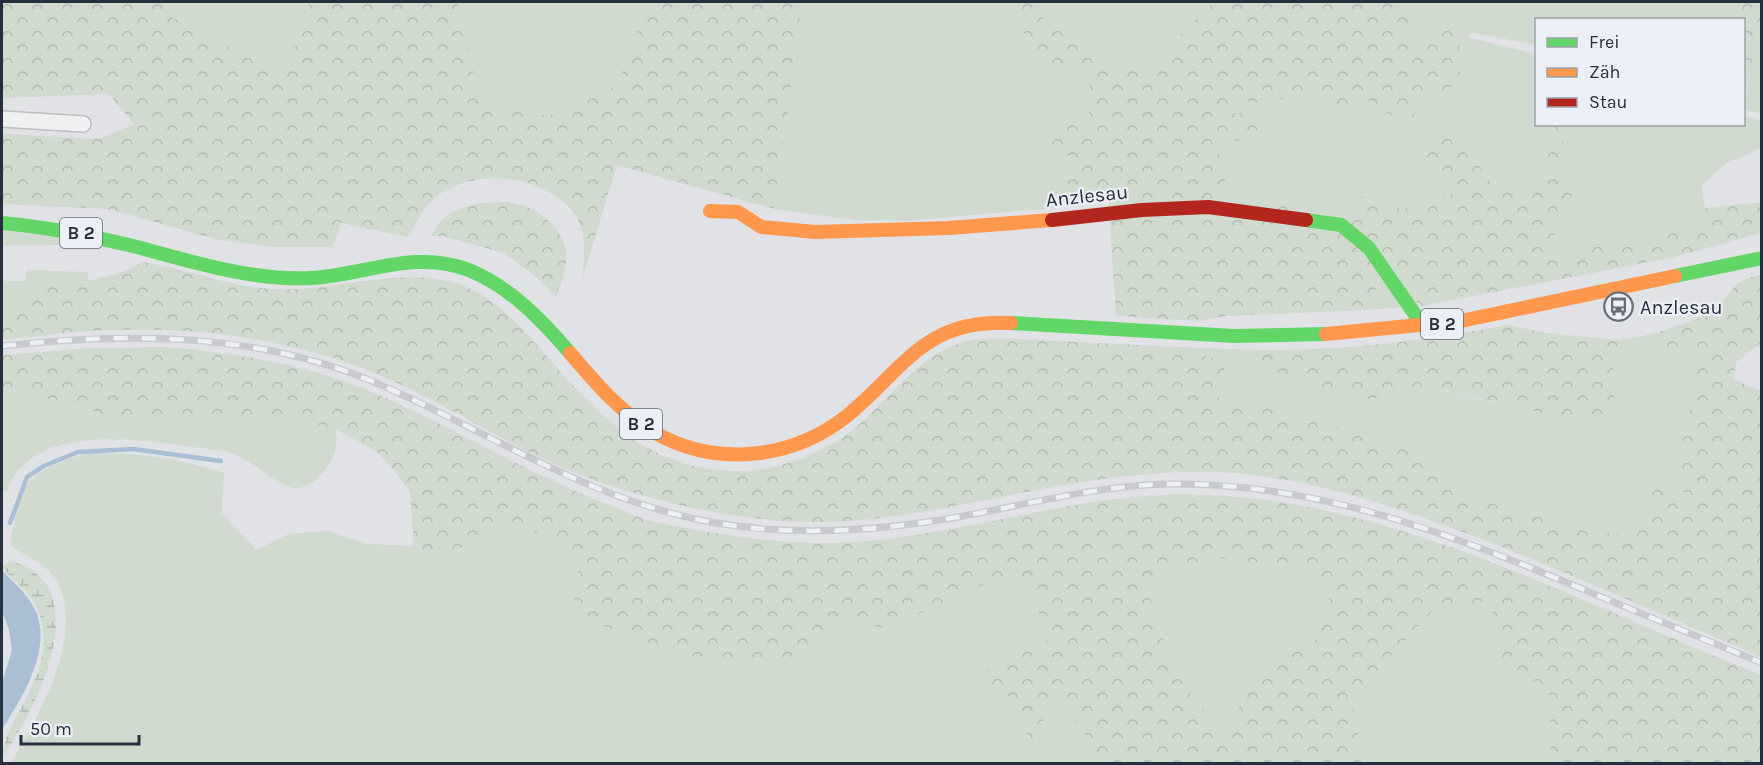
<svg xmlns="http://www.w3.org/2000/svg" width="1763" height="765" viewBox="0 0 1763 765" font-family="Karla,sans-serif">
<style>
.green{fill:#d0dacf}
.forest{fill:url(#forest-crowns);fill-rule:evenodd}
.wetland{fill:url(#wetland-marsh)}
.water{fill:#aabfd4}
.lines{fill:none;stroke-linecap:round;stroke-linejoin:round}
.stream{stroke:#aabfd4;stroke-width:4.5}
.street-casing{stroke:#bdbfc3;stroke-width:18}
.street{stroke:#eff0f2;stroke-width:15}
.fast{stroke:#63d668;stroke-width:14}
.slow{stroke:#ff974d;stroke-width:14}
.jam{stroke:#b3261e;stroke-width:14}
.rail-casing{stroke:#c8cacd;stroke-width:7}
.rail{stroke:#ecf0f6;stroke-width:4.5;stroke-dasharray:14;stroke-linecap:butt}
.labels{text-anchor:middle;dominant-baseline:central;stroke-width:4.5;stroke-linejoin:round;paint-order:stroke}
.shield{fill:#ecf0f6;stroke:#606977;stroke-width:1.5}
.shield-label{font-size:18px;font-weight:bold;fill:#242f40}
.street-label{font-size:20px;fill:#242f40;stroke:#ecf0f6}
.poi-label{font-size:20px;fill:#242f40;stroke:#ecf0f6;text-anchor:start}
</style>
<defs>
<pattern id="forest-crowns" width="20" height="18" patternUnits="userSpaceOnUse" patternTransform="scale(1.5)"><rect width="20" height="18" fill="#d0dacf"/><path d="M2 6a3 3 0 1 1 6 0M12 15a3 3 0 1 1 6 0" fill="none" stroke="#b2bbb3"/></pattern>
<pattern id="wetland-marsh" width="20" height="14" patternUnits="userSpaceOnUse" patternTransform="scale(1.5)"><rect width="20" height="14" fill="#d0dacf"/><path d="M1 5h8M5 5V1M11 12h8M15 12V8" fill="none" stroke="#b2bbb3"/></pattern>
</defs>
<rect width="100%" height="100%" fill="#e0e2e5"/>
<path class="green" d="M175,2H310L285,75L171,17Z
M458,2H649L617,85L547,116L481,106Z
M802,2H1007L1021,11L1027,56C1080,64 1096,59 1088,121L1050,128L1045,151L1072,156L1053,208L907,221L854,220L774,209Z
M1042,2H1214L1184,31L1157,64L1109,65L1085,51L1066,30L1042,21Z
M1396,2H1743L1738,19L1536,20V45L1473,33V28L1443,20L1436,44L1409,34Z
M1761,24V113L1744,109L1753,51Z
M1466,37L1536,54V124H1744V116L1762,121L1761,148L1726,163L1702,185L1705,208L1710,224L1645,239L1593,243L1573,254L1543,259L1570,204L1576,173L1558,171L1565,134L1554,127L1546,163L1527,202L1487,179L1471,149L1422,167L1454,171L1450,197H1428L1402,210L1337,226L1230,204L1217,142L1248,140L1231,113L1233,98L1259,103L1314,94L1344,112L1370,99L1384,111L1404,121L1413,118L1419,100L1446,94L1459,42Z
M2,230L112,244L2,246Z
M27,270L87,272L89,281L48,285L19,304L2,310V281H25Z
M1383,270L1421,306L1369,310Z
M1652,334L1673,352L1698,350L1690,409L1678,431L1684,495L1649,508L1623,535L1586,531L1460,494L1418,455L1327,422L1209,396L1177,347L1228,349L1294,381L1371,400L1420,385L1491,402L1615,410L1612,374L1620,340Z
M6,388L135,423L219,413L284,417L336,429C336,436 337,445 335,452C330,466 313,488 297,488C279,489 253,460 233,454C218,449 200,448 184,446C131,438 29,425 7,491H2V395Z
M88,453C134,452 180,458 224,473L222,513L256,550L289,534L328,531L368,544L414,546L450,557L483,530L526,526L579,563L830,628L849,619L886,629L996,579L1031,585L1047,645L995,658L980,680L1007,694L1031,740L1056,699L1082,728L1096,763H11C38,717 88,631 55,578C45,563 23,555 10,545C22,481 23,473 88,453Z
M1211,557L1313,569L1334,584L1315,640L1261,670L1222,734L1172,669L1146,583Z
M1491,602L1502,668L1549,688L1550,750L1547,763H1364L1351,699L1438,605Z"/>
<path class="forest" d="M2,2H175L171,17L285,75L310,2H458L481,106L547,116L617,85L649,2H802L774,209L617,165L582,280C584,258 588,232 574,213C545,175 475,167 437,196C425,204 416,225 407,237L341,223L333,247H272L215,239L108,209L2,204V134L99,139L134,124L109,94L2,98Z
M1007,2H1042L1043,21L1066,30L1085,51L1109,65L1157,64L1184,31L1214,2H1396L1415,22L1409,34L1435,44L1442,20L1473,28V33L1459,42L1462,70L1446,94L1419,100L1413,118L1404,121L1384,111L1370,100L1344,112L1314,94L1259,103L1233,98L1231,113L1253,114L1262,131L1248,140L1217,142L1230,204L1290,205L1337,226L1354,201L1368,193L1402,210L1428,197H1450L1453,172L1421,167L1424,145L1449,132L1471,149L1487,179L1527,202L1546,163L1554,126L1565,133L1558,171L1577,173L1570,204L1543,259L1573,254L1593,243L1645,239L1710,224L1705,208L1761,202V233L1675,257L1421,306L1382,270L1369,310L1226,316L1197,321L1116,316L1108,195L1053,208L1071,156L1045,151L1038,138L1050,128L1088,121C1091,98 1094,80 1075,64L1059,72L1027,56L1021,11Z
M1743,2H1762L1761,24L1744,97V20L1738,19Z
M480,203C491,203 503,201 513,203C537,207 562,227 566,251C568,266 561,284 556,297L536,277L504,253L442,236H431C442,213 456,210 480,203Z
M143,262C186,269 227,286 271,289C342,294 421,255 485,297C510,313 529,336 548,358C601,417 651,471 737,471C777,471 822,455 854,429C890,399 919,353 968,341C977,339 988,339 997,338L1177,347L1228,363L1209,396L1327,422L1418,455L1460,494L1586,531L1622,535L1649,508L1654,483L1684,495L1678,431L1690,409L1698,350L1673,352L1652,334C1673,327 1695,322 1714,309C1737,292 1726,282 1761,275V343L1736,362L1734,380L1761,391V657C1674,620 1587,581 1499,546C1411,512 1310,475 1215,472C1106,469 1002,500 896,516C838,525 770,523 713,512C662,502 610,488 563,468C501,441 444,403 382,376C291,338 191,325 93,331C63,332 32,338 2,339V310L18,304L48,285L89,281L122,272Z
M1508,325L1546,333L1620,340L1612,374L1615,410L1597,425L1420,385L1371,400L1294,381L1228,349C1323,353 1415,343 1508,325Z
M166,347C238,353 310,365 377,394C454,428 525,472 604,503C622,510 640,519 659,523C717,534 774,544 833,543C945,541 1053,499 1165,495C1374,487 1572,601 1761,675V763H1547L1550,750L1549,689L1502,668L1491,602L1438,605L1351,699L1364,763H1096L1082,728L1056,699L1031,741L1007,694L979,680L995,658L1047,645L1031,585L996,579L886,629L849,619L830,628L824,648L778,661L682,655L573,615L579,563L526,526L483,530L450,557L414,546L410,491L380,454L336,429L284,417L219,413L135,423L7,388L2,395V355L92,348ZM1211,557L1313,569L1334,584L1315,640L1261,670L1222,734L1172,669L1146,583Z"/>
<path class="wetland" d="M12,561C23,565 36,570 43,580C79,625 31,716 4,755C0,722 70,662 33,601C25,588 11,579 2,567Z"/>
<path class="water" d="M2,570C11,581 22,588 30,601C58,642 24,694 2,730V683L12,650L9,629L2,612Z"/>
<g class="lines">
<path class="stream" d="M10,523L27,477L44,466L78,452L133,449L221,461"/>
<defs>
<path id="street" d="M2,119L83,124"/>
</defs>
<use href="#street" class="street-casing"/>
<use href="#street" class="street"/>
<path class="fast" d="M1306,220L1341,225L1369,248L1423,326
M2,223C48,227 92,236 137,247C193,262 253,281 311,278C364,275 416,249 469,270C510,287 542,320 570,353
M1675,276L1762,258
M1011,323L1234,336L1326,334"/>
<path class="slow" d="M710,211L738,212L761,227L815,232L949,228L1052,220
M1326,334L1461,321L1675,276
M570,353C594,381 620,412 652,431C714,468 792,460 848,415C905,368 925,318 1011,323"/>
<path class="jam" d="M1052,220L1142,210L1208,207L1306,220"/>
<defs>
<path id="rail" d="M2,346C131,332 260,332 381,385C493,434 589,500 711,522C788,536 864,532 940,520C1015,508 1090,486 1167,484C1311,482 1444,531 1575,586C1637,612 1699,637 1762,663"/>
</defs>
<use href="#rail" class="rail-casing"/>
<use href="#rail" class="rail"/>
</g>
<defs>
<symbol id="bus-ring" viewBox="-11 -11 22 22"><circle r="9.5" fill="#ecf0f6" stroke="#666e7a" stroke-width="1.5"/><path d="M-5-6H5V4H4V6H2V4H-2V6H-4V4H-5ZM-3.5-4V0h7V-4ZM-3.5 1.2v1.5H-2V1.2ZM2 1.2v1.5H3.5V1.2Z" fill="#666e7a"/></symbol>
</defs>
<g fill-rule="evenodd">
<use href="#bus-ring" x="1602" y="290" width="33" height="33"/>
</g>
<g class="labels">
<g class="shield">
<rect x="60" y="218" width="42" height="30" rx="4.5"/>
<rect x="1421" y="309" width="42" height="30" rx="4.5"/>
<rect x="620" y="409" width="42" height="30" rx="4.5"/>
</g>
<g class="shield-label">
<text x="81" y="233">B 2</text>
<text x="1442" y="324">B 2</text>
<text x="641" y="424">B 2</text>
</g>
<g class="street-label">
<text transform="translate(1087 196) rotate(-6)">Anzlesau</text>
</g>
<g class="poi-label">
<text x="1640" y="307">Anzlesau</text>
</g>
</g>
<rect width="1763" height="765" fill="none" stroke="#242f40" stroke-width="6"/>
<rect x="1535" y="18" width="210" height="108" fill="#ecf0f6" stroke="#9ca3ad" stroke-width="1.5"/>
<rect x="1547" y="38" width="30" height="9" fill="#63d668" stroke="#9ca3ad" stroke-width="1.5"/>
<text x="1589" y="48" font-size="18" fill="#242f40">Frei</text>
<rect x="1547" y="68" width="30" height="9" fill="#ff974d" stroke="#9ca3ad" stroke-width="1.5"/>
<text x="1589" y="78" font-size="18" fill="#242f40">Zäh</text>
<rect x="1547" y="98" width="30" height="9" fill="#b3261e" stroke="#9ca3ad" stroke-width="1.5"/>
<text x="1589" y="108" font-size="18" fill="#242f40">Stau</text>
<path d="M21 735v9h118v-9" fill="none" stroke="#242f40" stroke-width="3"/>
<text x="30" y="735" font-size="18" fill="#242f40" stroke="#ecf0f6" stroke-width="4.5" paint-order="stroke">50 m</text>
</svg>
